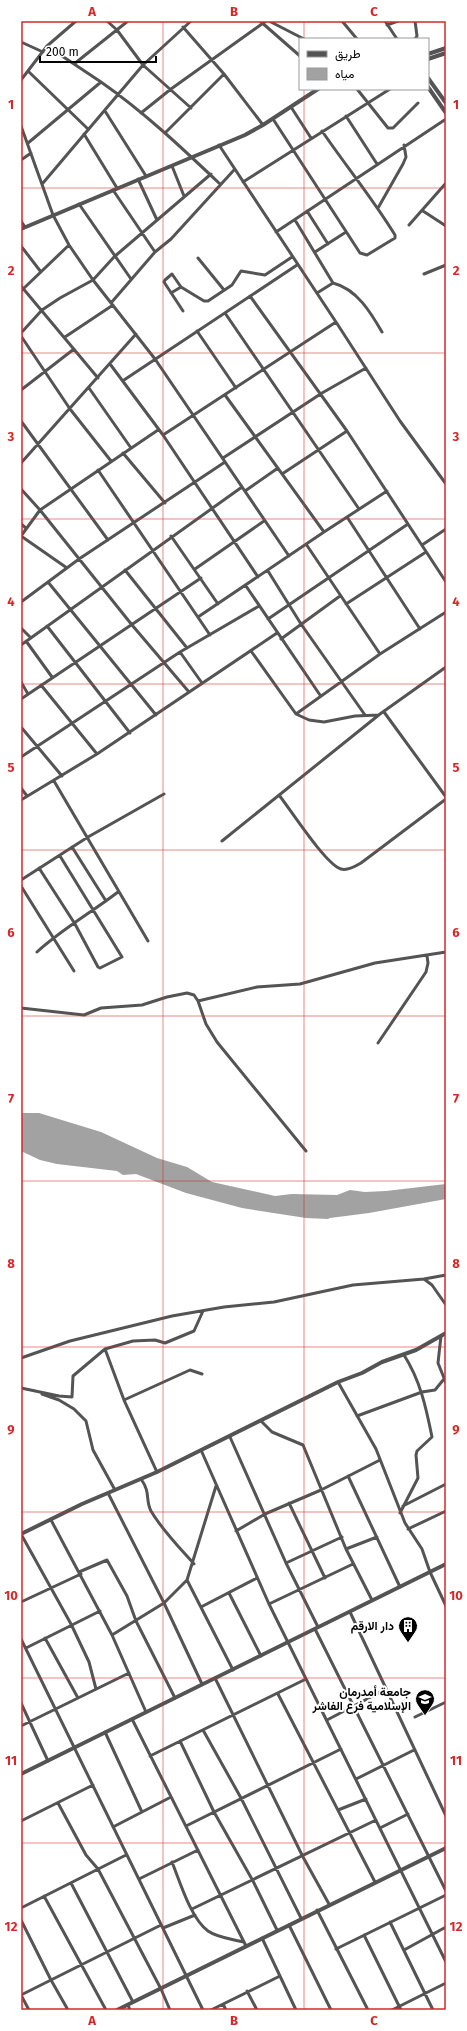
<svg xmlns="http://www.w3.org/2000/svg" width="467" height="2031" viewBox="0 0 467 2031" font-family="'Fira Sans',Vazirmatn,sans-serif">
<style>
.water{fill:#a2a2a2}
.lines{fill:none;stroke-linecap:round;stroke-linejoin:round}
.minor{stroke:#545454;stroke-width:3}
.tertiary{stroke:#545454;stroke-width:4}
.grid{fill:none;stroke:#d62828;stroke-width:1;stroke-opacity:0.55}
.labels{text-anchor:middle;dominant-baseline:central;stroke-width:4;stroke-linejoin:round;paint-order:stroke}
.poi-label{font-size:12px;font-weight:bold;fill:#000;stroke:#fff;text-anchor:end}
.neatline{fill:none;stroke:#d62828;stroke-width:1.5}
.grid-label{font-size:13px;text-anchor:middle;font-weight:bold;fill:#d62828}
</style>
<rect width="100%" height="100%" fill="#fff"/>
<path class="water" d="M21,1113H39L101,1132L157,1158L187,1167L212,1182L275,1196L292,1194L337,1195L350,1190L365,1192L386,1191L446,1184V1199L369,1213L330,1218L328,1219L306,1218L242,1208L186,1193L136,1174L123,1175L117,1171L57,1164L40,1160L21,1151Z"/>
<g class="lines">
<path class="minor" d="M107,21L117,30L143,65L191,108
M260,21L300,56
M269,21L304,39
M342,21L357,39
M385,21L397,39
M415,21L417,36L415,39
M387,25L398,21
M183,27L224,74L263,125
M21,42L43,52
M47,46C65,58 83,70 101,82C144,112 182,148 220,184
M74,64L128,21
M29,72L88,129
M21,80L47,46L76,21
M357,89L388,128H393L418,103
M291,107L311,138
M105,111L146,176
M141,113L171,89L266,21
M346,116L377,164
M273,119L360,253L367,255L395,238V235C373,199 346,166 322,131
M21,126L53,215L69,245L93,280L155,359L289,556
M165,133L224,74
M84,134L117,188
M28,143L101,82
M21,160L31,153
M172,166L184,196
M138,179L157,220
M243,182L390,89
M43,183L143,65L191,21
M113,190L155,252
M79,204L131,279
M378,208L403,164L406,157L404,145
M307,211L328,244
M423,211L446,226
M295,220L333,283L317,293
M21,221L25,227
M409,225L446,183
M276,232L446,119
M21,246L41,272
M315,252L346,232
M198,258L224,290
M424,274L446,265
M333,283C357,289 371,313 382,332
M21,286L98,378
M21,291L69,245
M171,293L181,287
M250,296L347,431L446,582
M111,303L155,252L171,239L234,170
M183,311L164,282L165,280L172,274L181,287L204,301H208L232,285L241,271L265,275L292,257
M225,313L359,509
M336,322L400,421L446,484
M197,331L236,388
M21,333L42,310L60,298L93,280L114,257L211,174
M21,336L70,409L111,461
M65,337L113,305
M110,364L163,435L258,577
M124,380L297,265
M89,388L131,448
M21,390L74,349
M225,395L324,532
M21,421L108,540
M163,435L336,322L219,145
M123,453L165,503
M223,458L322,393L366,368
M21,463L136,334
M98,470L210,635
M282,474L347,431
M21,489L40,510L132,625L189,692
M245,491L278,468
M347,517L420,629
M21,524L26,528
M21,536L40,510L158,430
M21,536L67,568
M171,536L218,604
M306,544L380,654
M422,545L446,529
M195,569L264,521
M125,570L187,648
M268,571L301,624L365,715
M48,582L156,715
M246,586L320,695
M21,602L79,559L225,462
M346,604L426,552
M198,617L324,532L387,491
M268,619L408,524
M47,626L130,733
M21,628L31,638
M281,639L340,596
M26,641L52,677
M21,645L242,487
M251,651L296,714L309,720L324,722L355,716L379,715
M180,652L202,683
M21,682L28,694
M41,685L97,754
M21,699L201,578
M384,712L446,797
M296,714L380,654L446,612
M21,727L62,776
M21,757L180,652L259,606
M54,781L148,941
M21,788L27,796
M279,795C290,809 326,865 341,869C348,871 356,866 361,863L446,799
M21,800L97,754L277,633
M222,841L380,714L446,667
M72,847L106,901
M39,868L75,924L98,967L100,968L122,957L60,856
M21,880L88,837L164,794
M21,886L74,971
M37,952C61,930 92,912 118,892
M198,1001L206,1024L217,1042L306,1151
M21,1008L84,1015L101,1008L142,1005L167,997L187,993L194,995L198,1001L257,987L300,984L375,963L446,952
M378,1043L426,972L428,963L427,956
M424,1279L446,1275
M441,1336L438,1363L446,1383
M105,1349L124,1400L157,1472
M21,1358L70,1341L172,1316L224,1307L274,1302L353,1285L424,1279L432,1285L446,1305
M338,1382L376,1449L405,1523L422,1549L430,1572L446,1606
M21,1388L59,1396L72,1397L73,1376L105,1349L133,1341L155,1340L165,1343L194,1331L203,1311
M42,1394L59,1400L74,1409L86,1421L93,1450L115,1490
M124,1400L190,1370L202,1374
M357,1416L422,1392L435,1390L444,1379
M261,1421L272,1432L303,1445L346,1549L372,1600
M230,1437L286,1563L318,1627
M201,1450L269,1604L446,1962
M348,1476L400,1587
M141,1479C151,1493 145,1499 151,1511C162,1530 179,1547 194,1564
M108,1493L164,1603L202,1684
M289,1503L325,1578
M403,1506L446,1484
M400,1513L418,1478L416,1455L417,1451L432,1437C426,1407 420,1380 404,1355
M51,1520L112,1635L146,1712
M408,1529L446,1511
M236,1531L265,1514L321,1490L380,1460
M21,1534L71,1624L89,1662L96,1689
M346,1549L377,1537
M286,1563L342,1537
M79,1572L107,1560L127,1596L136,1621L175,1698
M187,1580L233,1670
M229,1593L261,1656
M21,1602L81,1574
M269,1604L353,1564
M201,1607L257,1578
M350,1612L446,1816
M315,1629L446,1891
M112,1635L164,1603L187,1580L216,1486
M45,1638L78,1698
M21,1639L203,2010
M26,1648L100,1611
M215,1678L303,1857L329,1904
M278,1694L375,1882
M21,1703L48,1761
M415,1717L446,1702
M132,1719L246,1946
M327,1720L386,1689
M21,1726L129,1673
M203,1730L241,1798L301,1918
M105,1732L142,1812
M180,1741L214,1812L253,1881L277,1930
M150,1756L306,1679
M356,1779L414,1750
M58,1803L86,1855L98,1869L161,1989L170,2010
M338,1810L366,1799
M21,1821L93,1785
M186,1826L341,1749
M113,1827L171,1797
M380,1828L408,1814
M172,1862C180,1882 191,1919 208,1931C218,1938 232,1939 244,1942
M139,1879L198,1850
M71,1883L133,2002
M44,1896L106,2010
M21,1908L126,1855
M192,1909L376,1820
M317,1910L368,2010
M21,1920L51,1980L68,2010
M390,1922L433,2010
M289,1925L331,2010
M163,1928L195,1915
M364,1935L401,2010
M262,1938L296,2010
M336,1949L446,1895
M404,1950L446,1927
M247,1991L257,2010
M21,1995L161,1925
M21,1995L29,2010
M223,2004L226,2010
M128,2005L130,2010
M211,2010L280,1976
M392,2010L446,1983"/>
<path class="tertiary" d="M428,54L446,48
M428,59L446,53
M428,78L446,103
M428,87L446,113
M21,229L245,135L263,125L318,89
M21,1534L82,1504L157,1472L338,1382L362,1373L382,1362L416,1350L446,1333
M21,1774L446,1564
M117,2010L446,1848"/>
</g>
<path class="grid" d="M163,21V2010M304,21V39M304,89V2010M21,188H446M21,353H446M21,519H446M21,684H446M21,850H446M21,1016H446M21,1181H446M21,1347H446M21,1512H446M21,1678H446M21,1843H446"/>
<defs>
<symbol id="building-pin" viewBox="-11 -11 22 30"><path d="M0 17L-7.5 6A9.5 9.5 0 1 1 7.5 6Z" fill="#000" stroke="#fff"/><path d="M-4-6H4V6H1V3H-1V6H-4ZM-2.5-4.3h1.7v1.8h-1.7ZM.8-4.3h1.7v1.8H.8ZM-2.5-1h1.7V.8h-1.7ZM.8-1h1.7V.8H.8Z" fill="#fff"/></symbol>
<symbol id="university-pin" viewBox="-11 -11 22 30"><path d="M0 17L-7.5 6A9.5 9.5 0 1 1 7.5 6Z" fill="#000" stroke="#fff"/><path d="M0-5L7-2L0 1L-7-2ZM-4 1L0 2.5L4 1V4Q0 6-4 4Z" fill="#fff"/></symbol>
</defs>
<g fill-rule="evenodd">
<use href="#building-pin" x="397" y="1615" width="22" height="30"/>
<use href="#university-pin" x="414" y="1688" width="22" height="30"/>
</g>
<g class="labels">
<g class="poi-label">
<text x="394" y="1626">دار الارقم</text>
<text x="411" y="1692">جامعة أمدرمان<tspan x="411" dy="14">الإسلامية فرع الفاشر</tspan></text>
</g>
</g>
<rect width="467" height="2031" fill="none" stroke="#ffffff" stroke-width="44"/>
<rect x="299" y="38" width="130" height="52" fill="#ffffff" stroke="#999999"/>
<rect x="307" y="51" width="20" height="6" fill="#545454" stroke="#999999"/>
<text x="335" y="58" font-size="12" fill="#000000">طريق</text>
<rect x="307" y="68" width="20" height="12" fill="#a2a2a2" stroke="#999999"/>
<text x="335" y="78" font-size="12" fill="#000000">مياه</text>
<path d="M40 56v6h116v-6" fill="none" stroke="#000000" stroke-width="2"/>
<text x="46" y="56" font-size="12" fill="#000000" stroke="#ffffff" stroke-width="3" paint-order="stroke">200 m</text>
<rect x="22" y="22" width="423" height="1987" class="neatline"/>
<g class="grid-label">
<text x="92" y="16">A</text>
<text x="234" y="16">B</text>
<text x="374" y="16">C</text>
<text x="11" y="109">1</text>
<text x="456" y="109">1</text>
<text x="11" y="275">2</text>
<text x="456" y="275">2</text>
<text x="11" y="441">3</text>
<text x="456" y="441">3</text>
<text x="11" y="606">4</text>
<text x="456" y="606">4</text>
<text x="11" y="772">5</text>
<text x="456" y="772">5</text>
<text x="11" y="937">6</text>
<text x="456" y="937">6</text>
<text x="11" y="1103">7</text>
<text x="456" y="1103">7</text>
<text x="11" y="1268">8</text>
<text x="456" y="1268">8</text>
<text x="11" y="1434">9</text>
<text x="456" y="1434">9</text>
<text x="11" y="1600">10</text>
<text x="456" y="1600">10</text>
<text x="11" y="1765">11</text>
<text x="456" y="1765">11</text>
<text x="11" y="1931">12</text>
<text x="456" y="1931">12</text>
<text x="92" y="2025">A</text>
<text x="234" y="2025">B</text>
<text x="374" y="2025">C</text>
</g>
</svg>
